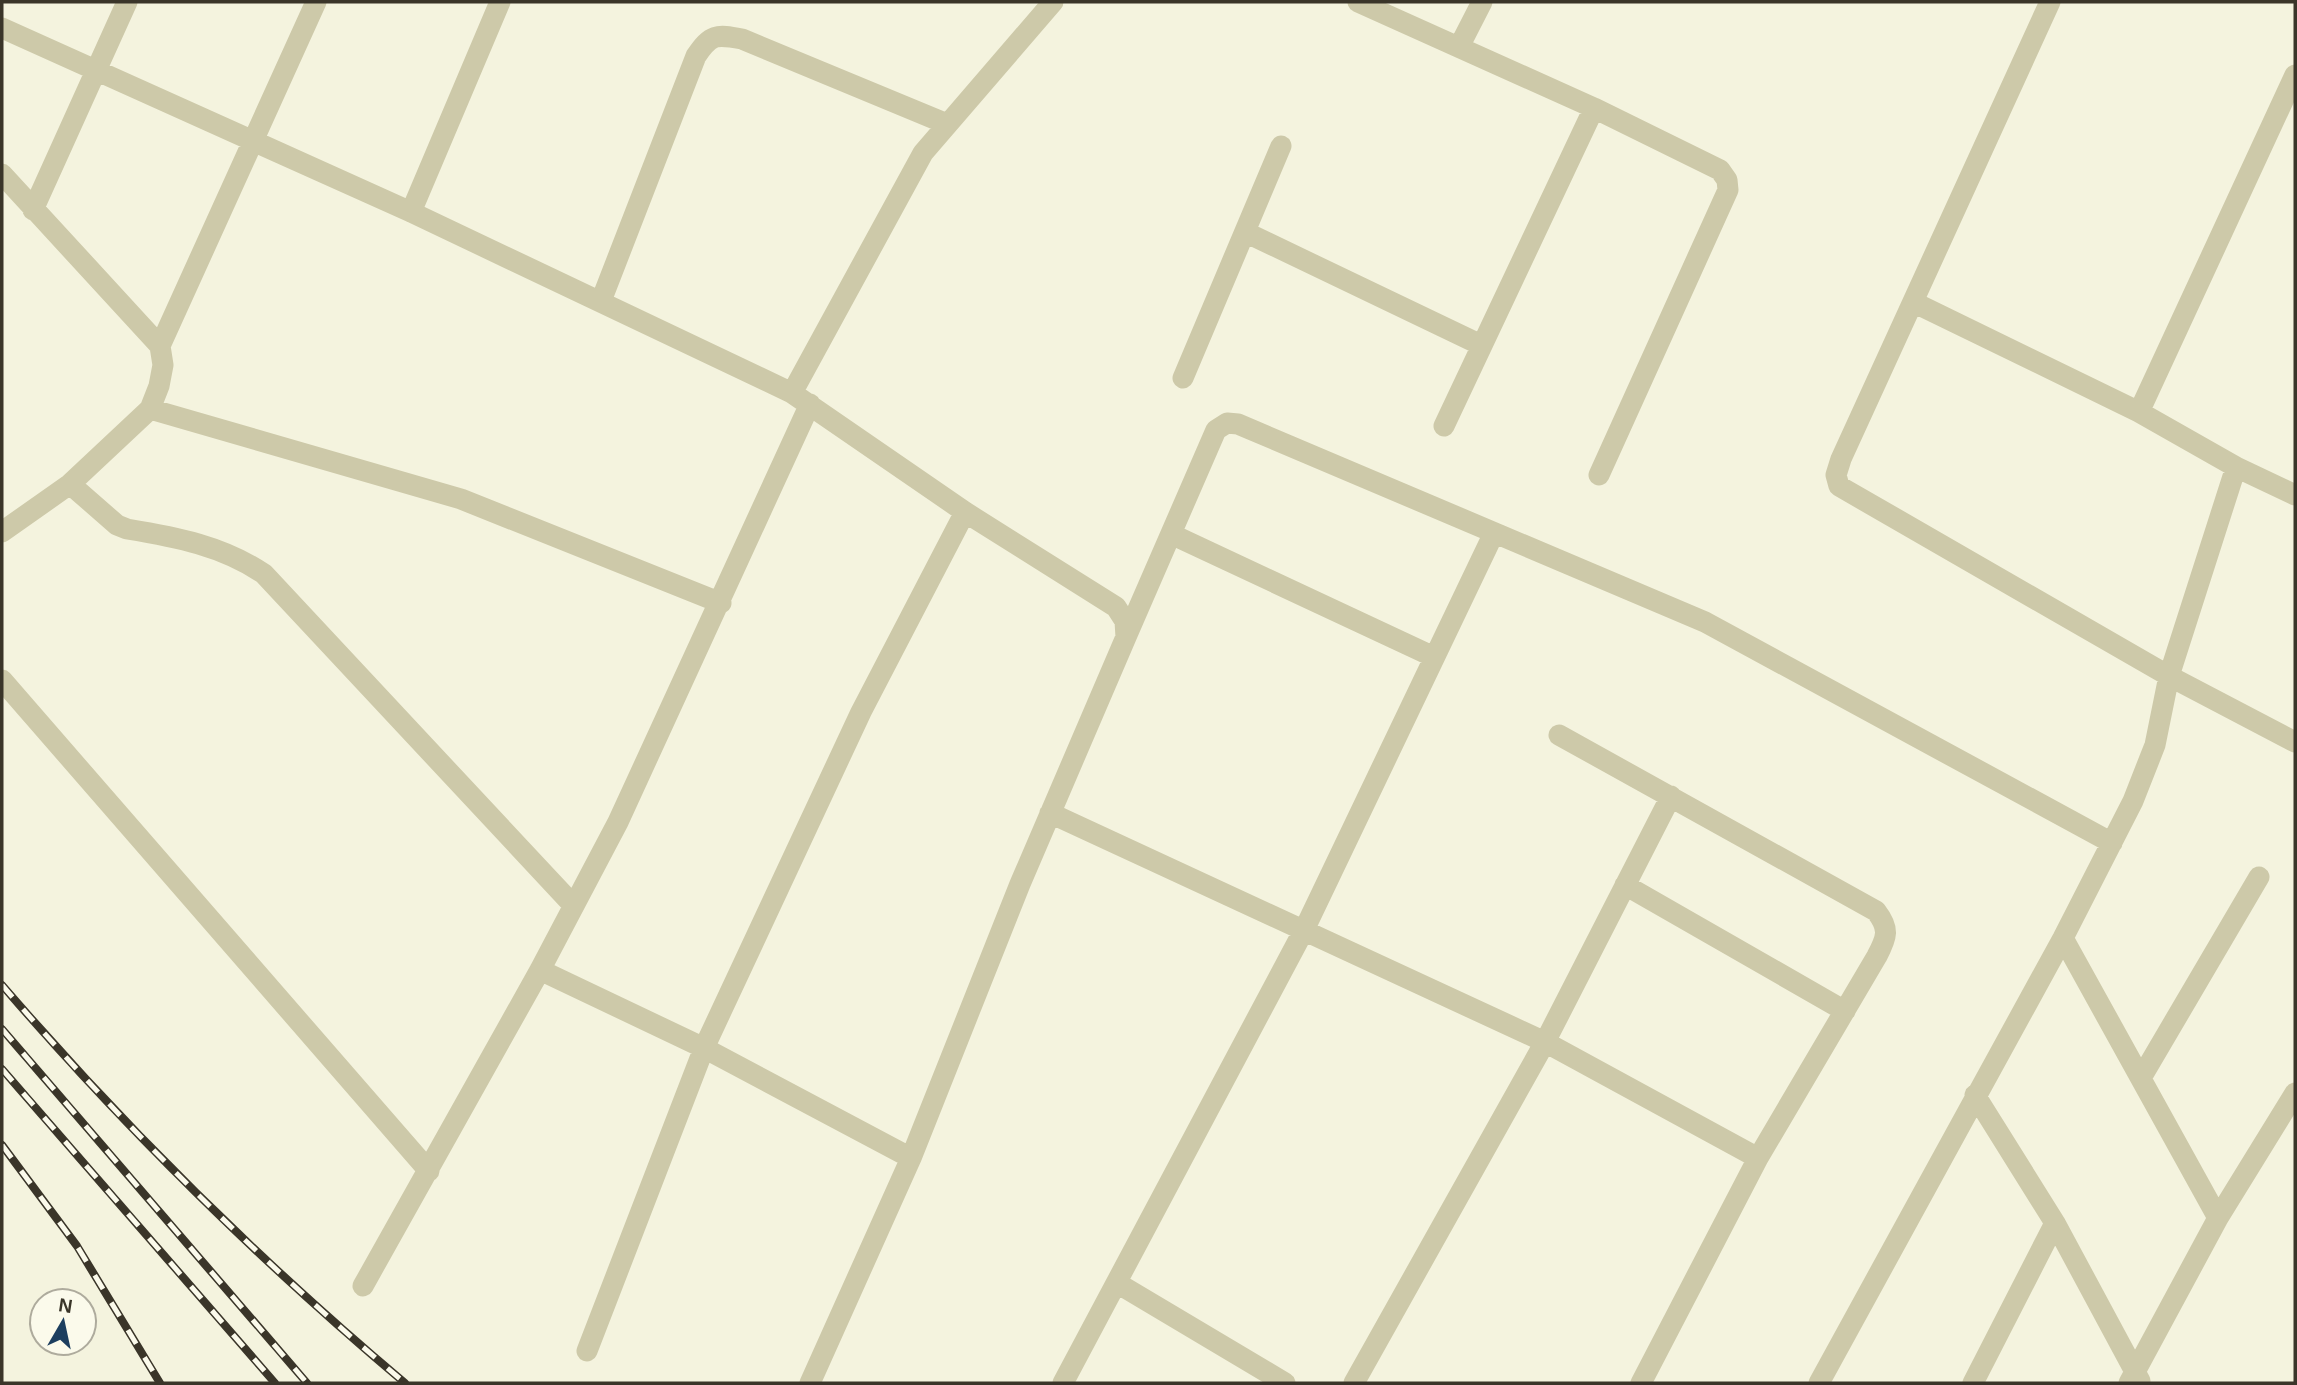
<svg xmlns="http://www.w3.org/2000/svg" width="2297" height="1385" viewBox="0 0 2297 1385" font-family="Arial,sans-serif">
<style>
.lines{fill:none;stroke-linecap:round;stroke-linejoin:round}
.street{stroke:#cdc9a9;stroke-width:21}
.rail-casing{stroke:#3a3529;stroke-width:8}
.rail{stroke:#fbfaeb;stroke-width:5;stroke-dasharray:16;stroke-linecap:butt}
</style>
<rect width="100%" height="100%" fill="#f4f3de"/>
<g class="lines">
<path class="street" d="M1358,2L1594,108L1720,170L1727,180L1728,190L1599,475
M2050,2L1841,459L1836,475L1839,486L2169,676L2295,742
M2,28L411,212L792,393L965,512L1116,607L1125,621L1126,637L1020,884L911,1158L810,1383
M1459,47L1482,2
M2,174L160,346L163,365L159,386L150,409L70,484L2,532
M33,210L127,2
M411,212L500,2
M1245,232L1481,345
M601,301L696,56C711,34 716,34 742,39L947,124
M160,346L316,2
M1183,378L1281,146
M792,393L923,153L1053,2
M150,409L461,499L721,603
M2139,412L2295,75
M1444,426L1594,108
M2236,467L2295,495
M70,484L117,525L127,529C176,537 223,546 264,574L574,906
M1171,534L1434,657
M1126,637L1216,430L1227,423L1238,424L1705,622L2112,843
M2,680L429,1171
M1559,735L1876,911C1890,929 1887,937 1877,956L1758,1158L1641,1383
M1050,813L1545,1042L1758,1158
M1625,885L1845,1011
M2063,938L2218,1218
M540,970L704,1048L911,1158
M2141,1078L2259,877
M1975,1095L2055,1223L2140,1381
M1117,1283L1285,1383
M363,1286L540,970L618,822L810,404
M587,1351L704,1048L861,712L965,512
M1063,1383L1305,928L1493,535
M1354,1383L1545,1042L1671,796
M1819,1383L2063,938L2133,801L2155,745L2169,676L2236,467L2139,412L1913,302
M1973,1383L2055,1223
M2129,1383L2218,1218L2295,1093"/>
<defs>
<path id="rail" d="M2,985C126,1129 260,1261 405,1383
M2,1029L307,1383
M2,1069L275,1383
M2,1145L77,1246L160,1383"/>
</defs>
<use href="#rail" class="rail-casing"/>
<use href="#rail" class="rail"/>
</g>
<rect width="2297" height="1385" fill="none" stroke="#3a3529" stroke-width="7"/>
<g transform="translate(63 1322) rotate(9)"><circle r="33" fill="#fbfaeb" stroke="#aeab9d" stroke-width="2"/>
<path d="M0-5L12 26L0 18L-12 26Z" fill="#1c3e5e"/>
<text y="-10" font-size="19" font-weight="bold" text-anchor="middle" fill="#3a3529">N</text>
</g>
</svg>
